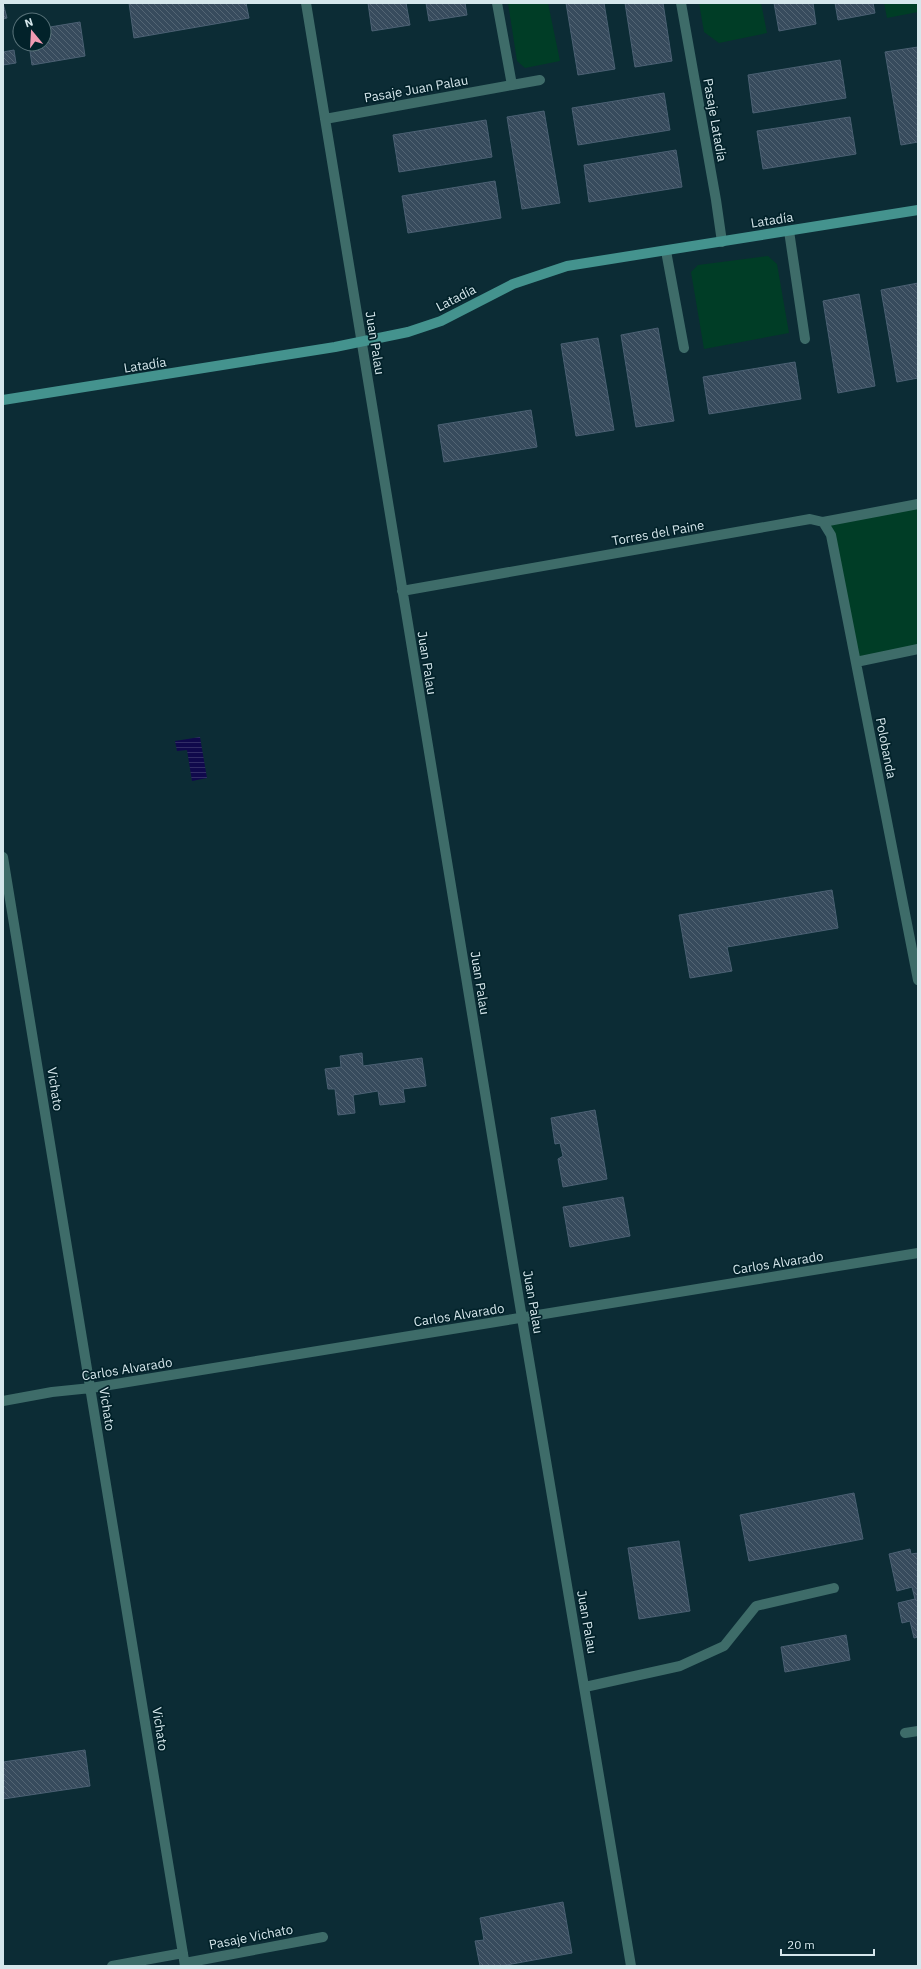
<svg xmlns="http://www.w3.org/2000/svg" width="921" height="1969" viewBox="0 0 921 1969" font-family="'IBM Plex Sans',sans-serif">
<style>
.green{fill:#003d26}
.water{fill:url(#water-rules)}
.building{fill:url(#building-back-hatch);stroke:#4b6073}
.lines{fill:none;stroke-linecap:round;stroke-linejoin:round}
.street{stroke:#3e6c69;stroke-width:10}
.secondary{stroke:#44938e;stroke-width:10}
.labels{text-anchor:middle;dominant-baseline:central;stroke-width:3.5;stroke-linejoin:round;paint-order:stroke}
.street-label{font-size:13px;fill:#d6e7ec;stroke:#02222a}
</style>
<defs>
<pattern id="water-rules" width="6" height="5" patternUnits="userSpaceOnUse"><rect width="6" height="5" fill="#10094c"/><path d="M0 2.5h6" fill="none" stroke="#322d66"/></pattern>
<pattern id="building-back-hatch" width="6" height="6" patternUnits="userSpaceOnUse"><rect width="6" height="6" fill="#374b5d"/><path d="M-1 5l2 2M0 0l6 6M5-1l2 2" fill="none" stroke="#536574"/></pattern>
</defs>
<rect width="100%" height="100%" fill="#0c2c35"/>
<path class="green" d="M508,3H548L560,61L525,68L517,61Z
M699,3H761L767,33L719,43L704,32Z
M884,3H918V12L887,18Z
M768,256L777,264L789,333L704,349L691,272L698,265Z
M918,504V649L856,662L823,522Z"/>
<path class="water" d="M200,737L207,778L192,781L187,750L177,751L175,741Z"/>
<path class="building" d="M3,3L7,18L3,19Z
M129,3H246L249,18L134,38Z
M368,3H406L410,25L372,31Z
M426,3H465L467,15L429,21Z
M566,3H604L615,69L578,75Z
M625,3H663L672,61L635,67Z
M774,3H813L816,24L779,31Z
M835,3H873L875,13L838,20Z
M80,22L85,56L32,65L29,44H44V28Z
M918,47V142L901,145L885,52Z
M14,50L16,63L3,65V52Z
M840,60L846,98L753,113L748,75Z
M664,93L670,130L578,145L572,108Z
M544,111L560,203L522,209L507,117Z
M850,117L856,154L763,169L757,131Z
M486,120L492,157L399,172L393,135Z
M676,150L682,187L589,202L584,165Z
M495,181L501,218L408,233L402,196Z
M918,283V378L897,382L881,290Z
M859,294L875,386L838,393L823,301Z
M658,328L674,421L636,427L621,335Z
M598,338L614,430L576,436L561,344Z
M795,362L801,399L709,414L703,377Z
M531,410L537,447L444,462L438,425Z
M832,890L838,928L727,947L732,971L690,978L679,915Z
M362,1053L363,1066L422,1058L426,1086L403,1089L405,1102L380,1105L378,1091L353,1095L355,1113L338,1115L335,1089H328L325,1069L341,1067L340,1056Z
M595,1110L607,1179L563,1187L558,1159L563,1156L560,1143L555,1144L551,1118Z
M623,1197L630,1236L570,1247L563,1207Z
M854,1493L863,1539L749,1561L740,1515Z
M679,1541L690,1611L639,1619L628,1548Z
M910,1549L911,1554L918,1553V1637L914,1638L910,1621L902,1623L898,1603L915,1599L912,1587L897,1591L889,1554Z
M846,1635L850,1660L785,1672L781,1647Z
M85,1750L90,1786L3,1799V1762Z
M563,1902L572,1953L501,1966H480L475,1941L484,1940L480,1918Z"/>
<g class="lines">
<path class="street" d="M306,3L522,1318L631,1966
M681,3L716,200L722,242
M512,85L540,80
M325,119L512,85L497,3
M789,231L805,339
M666,251L684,348
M823,522L831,535L918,980
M402,591L810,519L823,522L918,504
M856,662L918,649
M3,857L185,1966
M3,1401L52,1392L91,1388L918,1253
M585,1687L680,1666L724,1646L756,1606L834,1588
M905,1733L918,1731
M185,1963L323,1937
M112,1966L183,1953"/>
<path class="secondary" d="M3,400L335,347L408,332L441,321L513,284L567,266L918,210"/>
</g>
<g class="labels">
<g class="street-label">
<text transform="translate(416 89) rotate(-10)">Pasaje Juan Palau</text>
<text transform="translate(715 120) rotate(80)">Pasaje Latadía</text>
<text transform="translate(772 220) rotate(-9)">Latadía</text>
<text transform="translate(456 298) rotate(-27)">Latadía</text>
<text transform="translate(375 343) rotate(81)">Juan Palau</text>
<text transform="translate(145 365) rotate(-9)">Latadía</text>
<text transform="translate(658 533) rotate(-10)">Torres del Paine</text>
<text transform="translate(427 663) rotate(81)">Juan Palau</text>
<text transform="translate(886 748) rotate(79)">Polobanda</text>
<text transform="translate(480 983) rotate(81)">Juan Palau</text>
<text transform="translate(55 1089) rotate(81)">Vichato</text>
<text transform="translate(778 1263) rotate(-9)">Carlos Alvarado</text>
<text transform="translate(533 1302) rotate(80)">Juan Palau</text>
<text transform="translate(459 1315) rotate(-9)">Carlos Alvarado</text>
<text transform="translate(127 1369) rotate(-9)">Carlos Alvarado</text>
<text transform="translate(107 1409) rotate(81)">Vichato</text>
<text transform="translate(587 1622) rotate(80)">Juan Palau</text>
<text transform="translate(160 1729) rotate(81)">Vichato</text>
<text transform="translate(251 1937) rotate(-11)">Pasaje Vichato</text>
</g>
</g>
<rect width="921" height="1969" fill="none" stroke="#d6e7ec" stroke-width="8"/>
<g transform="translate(32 32) rotate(342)"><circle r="19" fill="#02222a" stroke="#577178"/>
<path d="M0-3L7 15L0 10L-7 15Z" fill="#f19ab2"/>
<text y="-6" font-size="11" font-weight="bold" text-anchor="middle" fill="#d6e7ec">N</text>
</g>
<path d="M781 1949v6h93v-6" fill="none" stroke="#d6e7ec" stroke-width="2"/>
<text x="787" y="1949" font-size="12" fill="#d6e7ec" stroke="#02222a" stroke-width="3" paint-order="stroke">20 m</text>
</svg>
